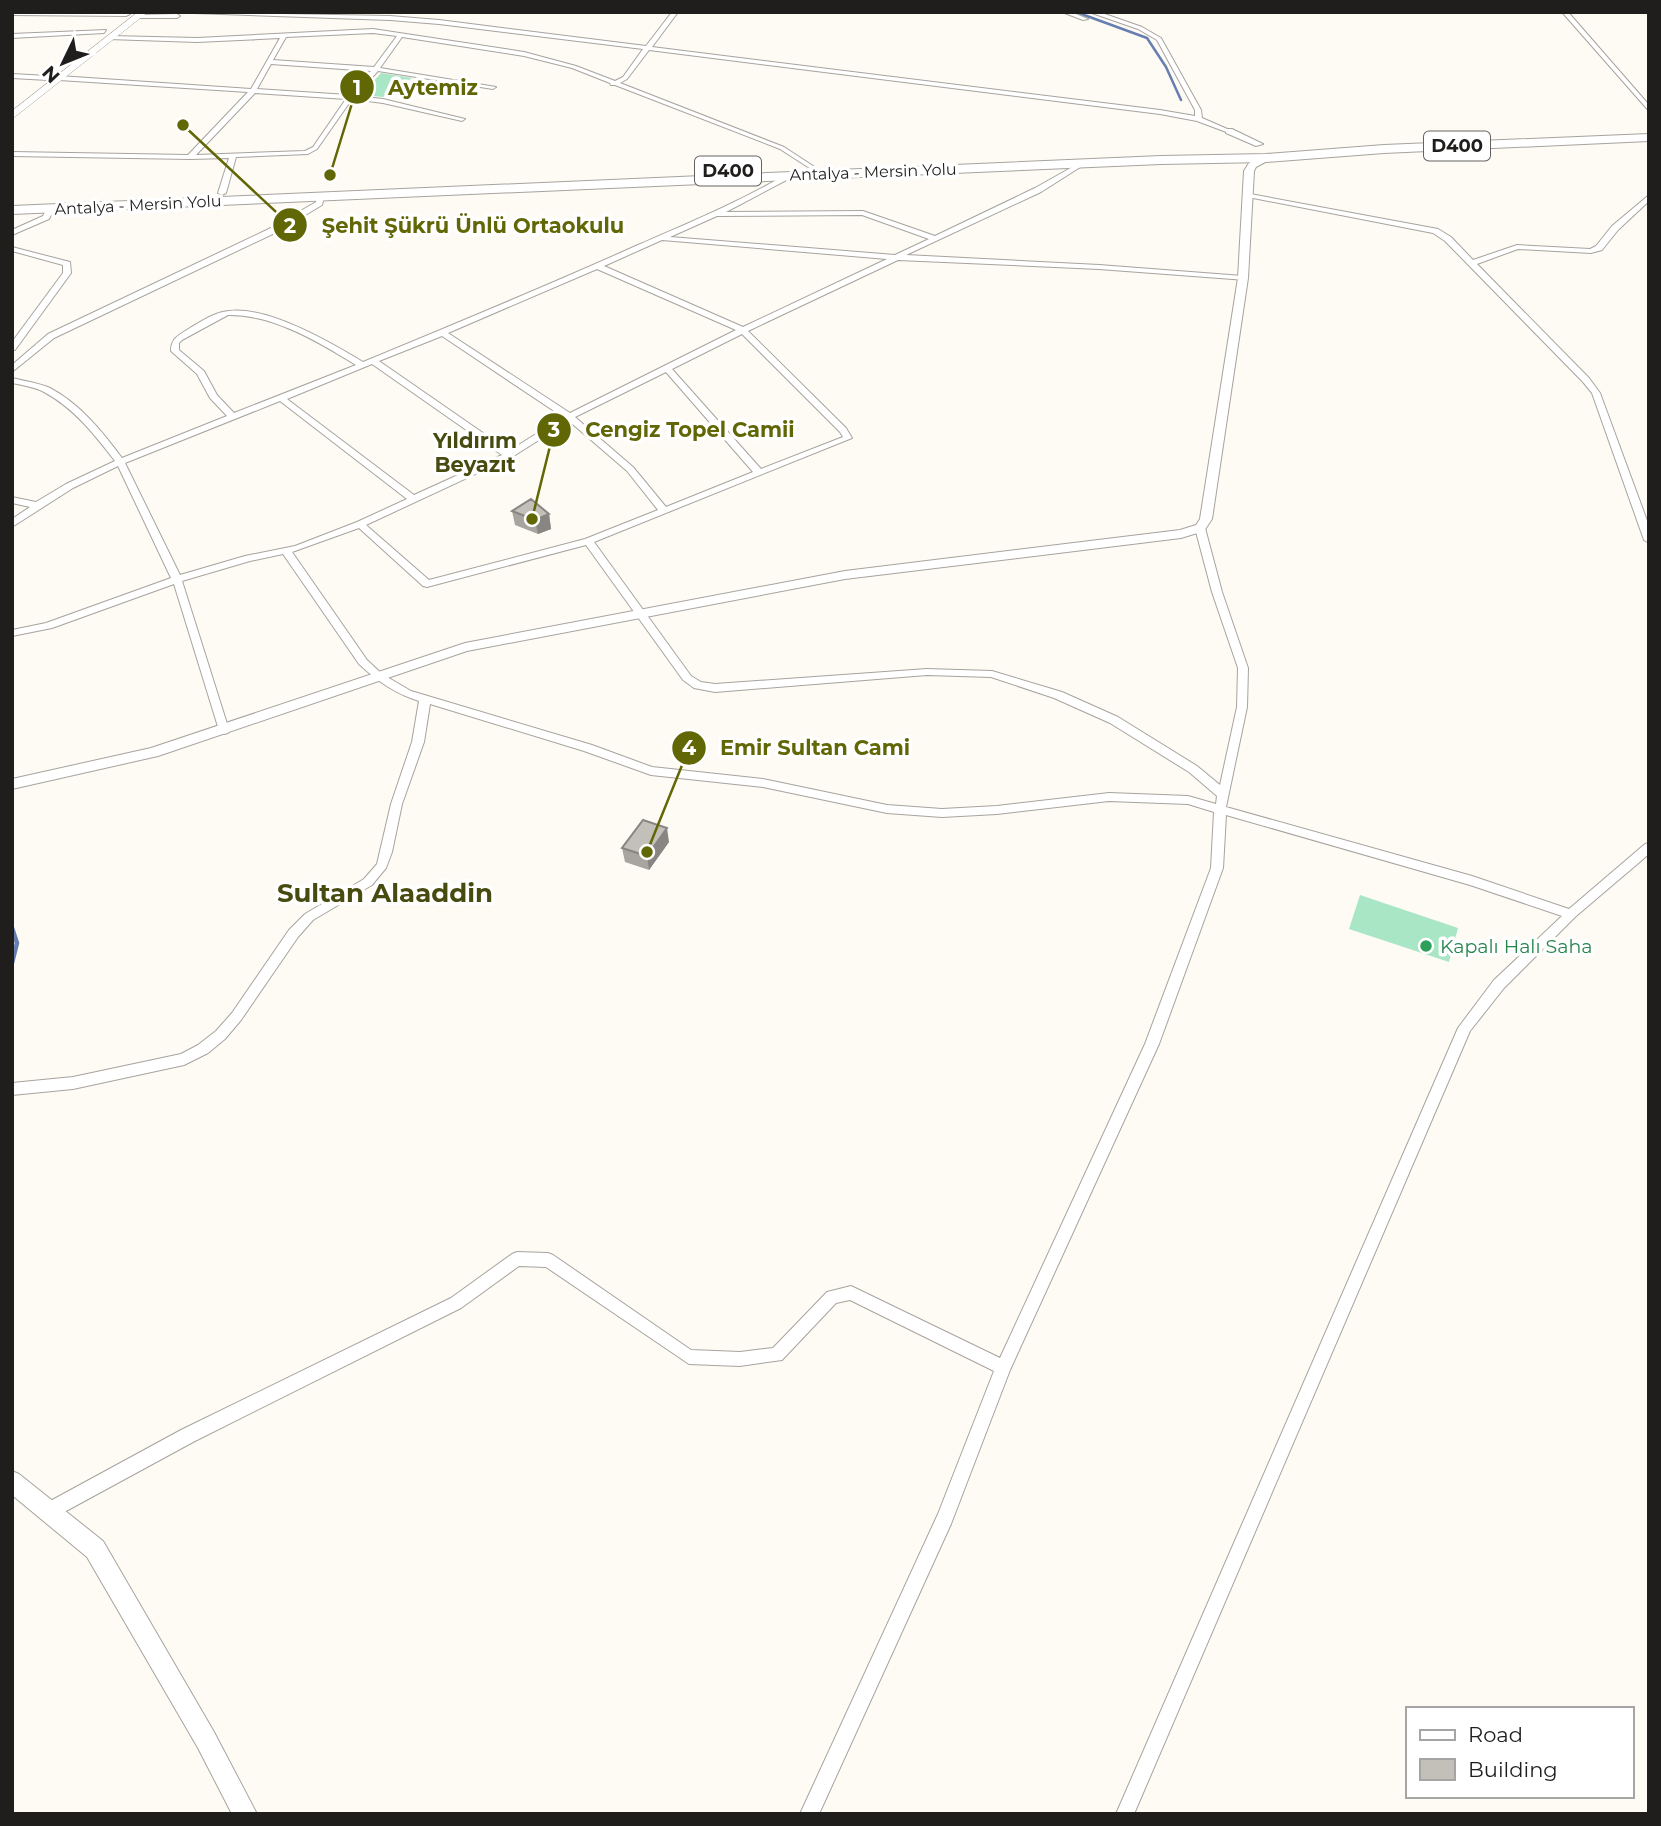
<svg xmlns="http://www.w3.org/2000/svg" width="1661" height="1826" viewBox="0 0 1661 1826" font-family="Montserrat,sans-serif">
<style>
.green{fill:#a9e6c6}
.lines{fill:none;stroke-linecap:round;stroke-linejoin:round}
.stream-far1{stroke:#677fb0;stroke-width:2.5}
.stream{stroke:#677fb0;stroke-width:4.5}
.minor-casing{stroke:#a7a39e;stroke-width:2}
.tertiary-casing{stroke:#a7a39e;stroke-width:2}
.secondary-casing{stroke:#a7a39e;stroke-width:1}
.trunk-casing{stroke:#a7a39e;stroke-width:2}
.minor{fill:#fff;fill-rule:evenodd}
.tertiary{fill:#fff;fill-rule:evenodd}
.secondary{fill:#fff;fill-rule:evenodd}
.trunk{fill:#fff;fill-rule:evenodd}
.wall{fill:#a8a49f}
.shaded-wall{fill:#888682}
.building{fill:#c3bfb9;stroke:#888682;stroke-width:2}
.leisure-dot{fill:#2e9e5b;stroke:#fff;stroke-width:2.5}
.labels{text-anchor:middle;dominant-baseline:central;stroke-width:7;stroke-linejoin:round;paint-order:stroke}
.far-street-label{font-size:16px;fill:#1f1e1c;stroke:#fff}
.shield{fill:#fff;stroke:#626260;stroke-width:2}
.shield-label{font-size:18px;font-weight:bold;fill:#1f1e1c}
.leisure-label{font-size:19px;fill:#27864d;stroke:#fff;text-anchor:start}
.far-district-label{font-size:21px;font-weight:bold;fill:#474b0f;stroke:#fff}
.district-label{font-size:26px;font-weight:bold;fill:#474b0f;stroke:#fff}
.leader{fill:none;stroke:#626706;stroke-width:2.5}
.callout-dot{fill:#626706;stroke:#fff;stroke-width:2.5}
.mark-label{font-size:21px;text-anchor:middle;font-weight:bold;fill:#fff}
.callout-label{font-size:21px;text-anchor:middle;font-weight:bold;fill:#626706;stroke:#fff;stroke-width:7;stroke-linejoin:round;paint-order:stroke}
</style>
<rect width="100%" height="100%" fill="#fefaf4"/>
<path class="green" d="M381,73L412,78L383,97L361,95Z
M1360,895L1458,928L1449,962L1349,929Z"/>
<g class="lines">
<path class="stream-far1" d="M1076,12L1147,38L1166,67L1181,100"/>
<path class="stream" d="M12,928L17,943L12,963"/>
<defs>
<path id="minor" d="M166,12L390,16L439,20L646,46L672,12H678L652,47L1160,110L1195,116V110L1157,40L1138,29L1089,12H1099L1142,27L1161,38L1201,110L1202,118L1232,131L1229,133L1197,121L1160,114L649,50L627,79L620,83L784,147L813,166V168L811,169L780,149L615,85H611L610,83L572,68L524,56L402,37L380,68L496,87L493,89L378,71L355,96L383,99L465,119L462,121L383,103L352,99L317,149L308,154L236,157L226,193L222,195L218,193L229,158L190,159L12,156V152L188,155L248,92L59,80L56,78L59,76L251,89L280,38L197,42L108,39L110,36L197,38L373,29L524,52L576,66L615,81L623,77L643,49L439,24L390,20ZM373,33L397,36L374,67L273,60L286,37ZM271,64L371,71L348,95L257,89ZM255,93L346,99L313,147L305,151L196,155Z
M1062,12H1071L1088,19L1083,20Z
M1562,12H1568L1649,105V111Z
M137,15L177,14L180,16L177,18H135Z
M106,30L104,33L12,38V34Z
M12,74L48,76L51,78L48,80L12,78Z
M1083,161L1085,162V164L1041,192L906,255L1099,265L1243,276H1246V280L1099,269L898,260L748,331L846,428L852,438L594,542L691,676L701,682L715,684L927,669L992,671L1062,692L1118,717L1197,766L1220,785L1237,707L1238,668L1212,592L1195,528L1200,525L1205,528L1222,592L1248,668L1247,707L1226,807L1472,876L1569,909L1645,844L1649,843V854L1575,917L1504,988L1470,1031L1134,1814H1116L1458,1028L1494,980L1562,916L1470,885L1226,815L1223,868L1159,1044L1010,1370L951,1524L819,1814H800L938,1514L994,1371L850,1300L836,1303L782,1360L740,1366L689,1364L546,1267L519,1266L461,1308L193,1442L55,1517L49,1519L43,1517L41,1511L43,1505L181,1430L451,1298L512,1254L517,1252L548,1253L553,1255L691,1350L740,1352L773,1348L827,1292L851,1286L1000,1358L1145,1044L1211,868L1214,812L1188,804L1109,801L997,814L942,817L887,813L763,787L651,775L584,751L430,704L424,742L402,804L392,852L386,868L372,885L313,920L298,937L241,1020L225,1039L208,1053L184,1065L73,1089L12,1095V1083L73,1077L181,1054L198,1045L216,1031L232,1013L289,930L305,914L364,879L377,864L391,804L412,742L419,701C396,694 377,681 359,664L283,554L250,561L182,581L229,730L228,733L224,734L219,730L174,584L52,628L12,636V630L46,623L171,578L118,466L73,488L12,527V519L30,507L12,503V497L36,502L66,484L115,461C95,435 74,408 44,392C35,387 22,385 12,383V378C24,381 39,383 50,388C80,404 102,431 122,458L227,416L210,398L197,374L171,351C171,338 179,335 190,328C202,321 215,312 229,311C268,306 330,342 363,362C455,324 547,286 638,245C689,223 739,202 787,174L794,176L726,212L863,211L935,236L1035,188ZM862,215L929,239L895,255L670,237L717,216ZM662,240L887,259L743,327L604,266ZM597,269L736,330L570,413L448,333ZM228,315C272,314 319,342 356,365L234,413L217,395L204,371L179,350V343L182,340ZM742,334L840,432L843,437L761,469L672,369ZM442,336L563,417L509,451L379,361ZM372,364L502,455L414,495L287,399ZM666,372L753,472L666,507L633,467L575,417ZM280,401L407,499L357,522L295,546L245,556L180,575L125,463ZM569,421L627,471L658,510L585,539L429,580L366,525L512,457ZM359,528L423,586L427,587L586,545L683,680L694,688L715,692L927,675L991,677L1054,698L1110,723L1189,772L1217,796L1216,804L1188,796L1109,793L997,806L942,809L887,805L763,779L652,767L592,745L411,691L382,674L367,660L292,552Z
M1245,193L1438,229L1451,237L1473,260L1517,245L1590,249L1596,246L1612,226L1649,195V201L1618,230L1602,250L1591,253L1518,249L1477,264L1589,378L1600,393L1649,526V543L1644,540L1592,393L1583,382L1445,241L1433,233L1248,197H1245Z
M317,195L324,197L322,205L279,231L54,338L12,372V365L48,334L273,227L316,202Z
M47,207L54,209L49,219L12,235V230L43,216Z
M12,247L70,262L71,273L15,350H12V342L63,273V265L12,251Z"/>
<path id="tertiary" d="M12,12H128L130,14L126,16L12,15Z
M1226,129H1232L1263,144L1256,146L1226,133Z
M1266,155L1270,158L1269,160L1256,167L1254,171L1248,278L1212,519L1204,531L1181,538L845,579L467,651L158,756L12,789V779L151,748L465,643L845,571L1180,530L1196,525L1200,519L1238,278L1244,171L1249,163Z
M12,1471L19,1474L103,1541L214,1732L257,1814H232L198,1748L87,1557L12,1495Z"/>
<path id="secondary" d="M138,12H148L12,119V111Z"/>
<path id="trunk" d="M1649,134V141L1384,153L1266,162L1161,164L12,214V206L1161,156L1266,154L1384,145Z"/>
</defs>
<use href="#minor" class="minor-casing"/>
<use href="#tertiary" class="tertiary-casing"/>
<use href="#secondary" class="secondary-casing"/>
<use href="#trunk" class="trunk-casing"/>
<use href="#minor" class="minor"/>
<use href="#tertiary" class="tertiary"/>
<use href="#secondary" class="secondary"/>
<use href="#trunk" class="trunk"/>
</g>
<path class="wall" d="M512,511L549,514L551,529L538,534L515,525Z
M669,842L649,870L625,862L622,848Z"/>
<path class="shaded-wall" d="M549,514L551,529L538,534L535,520Z
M667,828L669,842L649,870L647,856Z"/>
<path class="building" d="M531,499L549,514L535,520L512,511Z
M643,820L667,828L647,856L622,848Z"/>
<circle class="leisure-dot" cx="1426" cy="946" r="7"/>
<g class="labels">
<g class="far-street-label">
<text transform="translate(873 172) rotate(-2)">Antalya - Mersin Yolu</text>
<text transform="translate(138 205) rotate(-3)">Antalya - Mersin Yolu</text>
</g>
<g class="shield">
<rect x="1424" y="131.5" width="66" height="29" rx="5"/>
<rect x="695" y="156.5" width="66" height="29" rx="5"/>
</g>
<g class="shield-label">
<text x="1457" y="146">D400</text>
<text x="728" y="171">D400</text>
</g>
<g class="leisure-label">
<text x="1440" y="946">Kapalı Halı Saha</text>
</g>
<g class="far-district-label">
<text x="475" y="440">Yıldırım<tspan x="475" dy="24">Beyazıt</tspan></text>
</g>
<g class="district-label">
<text x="385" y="893">Sultan Alaaddin</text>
</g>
</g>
<path class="leader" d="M330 175L357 87M183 125L290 225M532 519L554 430M647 852L689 748"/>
<g class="callout-dot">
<circle cx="330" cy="175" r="7"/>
<circle cx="183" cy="125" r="7"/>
<circle cx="532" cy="519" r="7"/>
<circle cx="647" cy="852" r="7"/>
<circle cx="357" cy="87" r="18"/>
<circle cx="290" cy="225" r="18"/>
<circle cx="554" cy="430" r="18"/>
<circle cx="689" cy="748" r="18"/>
</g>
<g class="mark-label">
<text x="357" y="95">1</text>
<text x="290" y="233">2</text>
<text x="554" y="437">3</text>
<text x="689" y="755">4</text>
</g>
<g class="callout-label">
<text x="433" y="95">Aytemiz</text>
<text x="473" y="233">Şehit Şükrü Ünlü Ortaokulu</text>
<text x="690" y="437">Cengiz Topel Camii</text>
<text x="815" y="755">Emir Sultan Cami</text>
</g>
<rect width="1661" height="1826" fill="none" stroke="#1f1e1c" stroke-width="28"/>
<rect x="1406" y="1707" width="228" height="91" fill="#ffffff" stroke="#a5a5a4" stroke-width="2"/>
<rect x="1420" y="1730" width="35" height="10" fill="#ffffff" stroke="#a5a5a4" stroke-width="2"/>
<text x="1468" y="1742" font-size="21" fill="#1f1e1c">Road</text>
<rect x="1420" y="1759" width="35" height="21" fill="#c3bfb9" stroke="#a5a5a4" stroke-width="2"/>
<text x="1468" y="1777" font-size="21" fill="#1f1e1c">Building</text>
<g transform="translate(63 63) rotate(227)" stroke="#ffffff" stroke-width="5" paint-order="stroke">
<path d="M0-5L12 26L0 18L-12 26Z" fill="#1f1e1c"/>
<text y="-10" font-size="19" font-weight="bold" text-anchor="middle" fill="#1f1e1c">N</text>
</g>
</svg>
